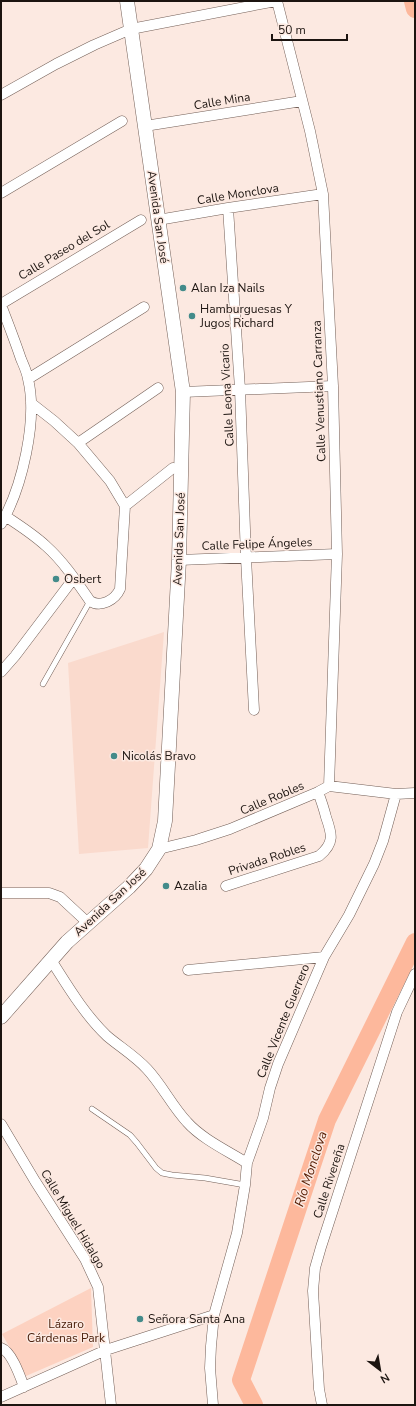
<svg xmlns="http://www.w3.org/2000/svg" width="416" height="1406" viewBox="0 0 416 1406" font-family="'Nunito Sans',sans-serif">
<style>
.built{fill:#fadacd}
.green{fill:#fdd2c1}
.lines{fill:none;stroke-linecap:round;stroke-linejoin:round}
.river{stroke:#fdb89c;stroke-width:18}
.lane-casing{stroke:#735f57;stroke-width:6}
.street-casing{stroke:#735f57;stroke-width:11}
.secondary-casing{stroke:#735f57;stroke-width:15}
.lane{stroke:#fff;stroke-width:5}
.street{stroke:#fff;stroke-width:10}
.secondary{stroke:#fff;stroke-width:14}
.poi-dot{fill:#438b8a;stroke:#fce9e1;stroke-width:1.5}
.labels{text-anchor:middle;dominant-baseline:central;stroke-width:3;stroke-linejoin:round;paint-order:stroke}
.street-label{font-size:12px;fill:#1c1410;stroke:#fce9e1}
.poi-label{font-size:12px;fill:#1c1410;stroke:#fce9e1;text-anchor:start}
.park-label{font-size:12px;fill:#4a200c;stroke:#fce9e1}
.water-label{font-size:13px;font-style:italic;fill:#551b00;stroke:#fce9e1}
</style>
<rect width="100%" height="100%" fill="#fce9e1"/>
<path class="built" d="M164,632L148,848L79,854L68,663Z"/>
<path class="green" d="M91,1288L93,1347L26,1376L2,1334Z"/>
<g class="lines">
<path class="river" d="M413,1L415,9
M254,1405L241,1380L327,1120L415,942"/>
<defs>
<path id="lane" d="M43,684L90,601
M92,1109L130,1135L137,1143L156,1168L162,1173L172,1175L205,1178L245,1185"/>
<path id="street" d="M277,1L310,131L323,194L333,386L337,554L329,786
M1,95L56,64L94,45L131,29L276,1
M145,126L302,101
M1,193L122,121
M228,208L240,389L246,558L254,710
M158,220L228,208L323,194
M1,304L141,220
M1,305C8,323 15,341 21,359C24,366 27,372 28,379C38,420 22,488 1,524
M28,379L144,307
M183,392L333,386
M78,443L158,388
M125,506L173,468
M5,516C19,525 33,534 46,546C63,561 77,582 90,601C101,608 115,600 120,589L125,506L110,481L78,443L54,421L31,403
M179,560L337,554
M1,672L15,656L74,578
M159,849L196,840L230,829L318,792L329,786L396,794L415,793
M226,886L319,856C335,843 332,834 326,817C324,809 321,800 318,792
M1,893H49L60,897L88,923
M51,960C67,985 84,1014 107,1036C120,1047 135,1056 147,1069C162,1085 172,1106 187,1122C202,1139 228,1151 247,1163
M188,970L324,957
M1,1124L35,1181L85,1259L98,1287L111,1405
M1,1348C12,1352 20,1376 24,1387
M1,1397L106,1350L214,1315
M213,1405L210,1368L211,1346L214,1315L237,1233L245,1185L247,1163L263,1118L270,1088L278,1064L324,957L349,915L374,864L383,841L396,794
M322,1405L319,1389L313,1291L315,1268L321,1247L397,1012L415,974"/>
<path id="secondary" d="M1,1017L67,942L129,887L146,869L159,849L165,821L179,560L183,392L127,1"/>
</defs>
<use href="#lane" class="lane-casing"/>
<use href="#street" class="street-casing"/>
<use href="#secondary" class="secondary-casing"/>
<use href="#lane" class="lane"/>
<use href="#street" class="street"/>
<use href="#secondary" class="secondary"/>
</g>
<g class="poi-dot">
<circle cx="183" cy="288" r="4"/>
<circle cx="192" cy="316" r="4"/>
<circle cx="56" cy="579" r="4"/>
<circle cx="114" cy="756" r="4"/>
<circle cx="166" cy="886" r="4"/>
<circle cx="140" cy="1319" r="4"/>
</g>
<g class="labels">
<g class="street-label">
<text transform="translate(222 101) rotate(-9)">Calle Mina</text>
<text transform="translate(238 194) rotate(-9)">Calle Monclova</text>
<text transform="translate(158 217) rotate(82)">Avenida San José</text>
<text transform="translate(64 250) rotate(-31)">Calle Paseo del Sol</text>
<text transform="translate(319 391) rotate(-92)">Calle Venustiano Carranza</text>
<text transform="translate(227 395) rotate(-93)">Calle Leona Vicario</text>
<text transform="translate(179 539) rotate(-88)">Avenida San José</text>
<text transform="translate(257 544) rotate(-2)">Calle Felipe Ángeles</text>
<text transform="translate(272 798) rotate(-23)">Calle Robles</text>
<text transform="translate(267 859) rotate(-18)">Privada Robles</text>
<text transform="translate(110 902) rotate(-43)">Avenida San José</text>
<text transform="translate(283 1021) rotate(-68)">Calle Vicente Guerrero</text>
<text transform="translate(329 1181) rotate(-72)">Calle Rivereña</text>
<text transform="translate(73 1219) rotate(59)">Calle Miguel Hidalgo</text>
</g>
<g class="poi-label">
<text x="191" y="288">Alan Iza Nails</text>
<text x="200" y="309">Hamburguesas Y<tspan x="200" dy="14">Jugos Richard</tspan></text>
<text x="64" y="579">Osbert</text>
<text x="122" y="756">Nicolás Bravo</text>
<text x="174" y="886">Azalia</text>
<text x="148" y="1319">Señora Santa Ana</text>
</g>
<g class="park-label">
<text x="66" y="1324">Lázaro<tspan x="66" dy="14">Cárdenas Park</tspan></text>
</g>
<g class="water-label">
<text transform="translate(311 1169) rotate(-72)">Río Monclova</text>
</g>
</g>
<rect width="416" height="1406" fill="none" stroke="#1c1410" stroke-width="4"/>
<g transform="translate(380 1370) rotate(149)" stroke="#fce9e1" stroke-width="3" paint-order="stroke">
<path d="M0-3L7 15L0 10L-7 15Z" fill="#1c1410"/>
<text y="-6" font-size="11" font-weight="bold" text-anchor="middle" fill="#1c1410">N</text>
</g>
<path d="M272 34v6h75v-6" fill="none" stroke="#1c1410" stroke-width="2"/>
<text x="278" y="34" font-size="12" fill="#1c1410" stroke="#fce9e1" stroke-width="3" paint-order="stroke">50 m</text>
</svg>
